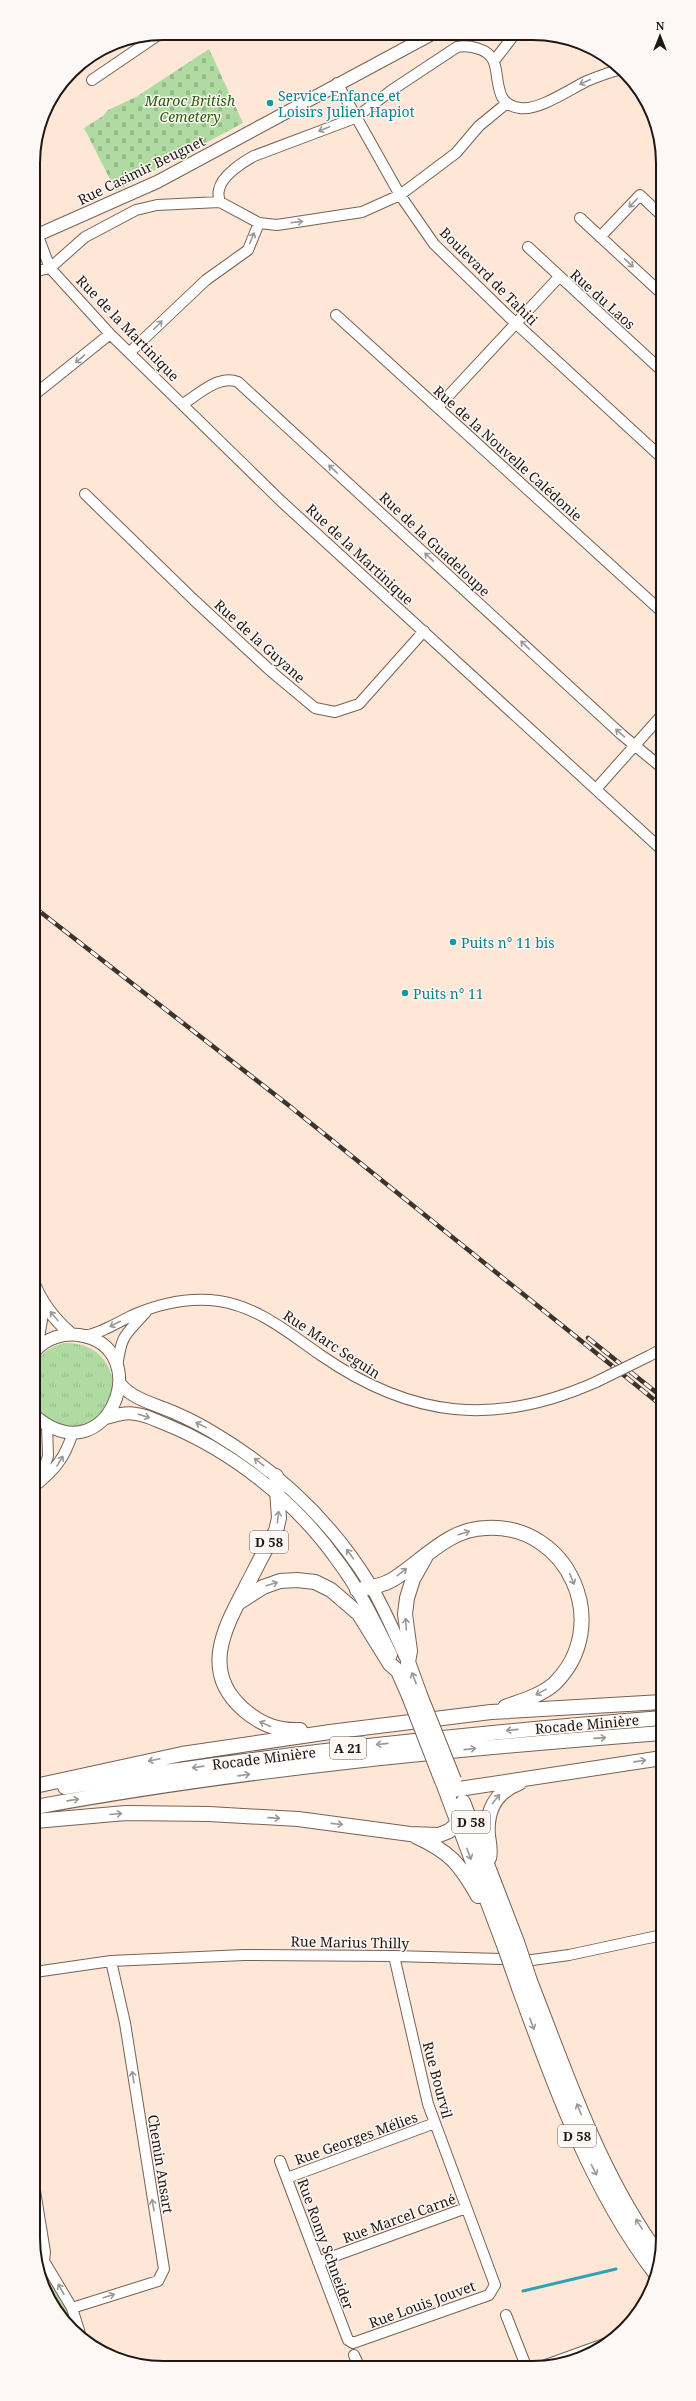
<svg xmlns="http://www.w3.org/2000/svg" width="696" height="2401" viewBox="0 0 696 2401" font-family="'Noto Serif',serif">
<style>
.grass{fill:url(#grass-tufts)}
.cemetery{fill:url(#cemetery-stones)}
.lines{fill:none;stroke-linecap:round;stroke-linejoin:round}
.stream{stroke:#2ea2b2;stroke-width:3}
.minor-casing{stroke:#766254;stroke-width:12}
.major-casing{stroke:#766254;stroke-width:14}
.highway-casing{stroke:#766254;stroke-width:16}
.minor{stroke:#fff;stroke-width:10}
.major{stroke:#fff;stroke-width:12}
.highway{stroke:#fff;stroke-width:14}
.rail-casing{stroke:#3e332c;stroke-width:4.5}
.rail{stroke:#fdf8f5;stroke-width:3;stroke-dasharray:9;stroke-linecap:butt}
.minor-bridge-casing{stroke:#766254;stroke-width:12;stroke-linecap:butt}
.highway-bridge-casing{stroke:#766254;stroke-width:16;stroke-linecap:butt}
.minor-bridge{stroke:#fff;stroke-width:10}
.highway-bridge{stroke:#fff;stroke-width:14}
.oneway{stroke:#9b9794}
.culture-dot{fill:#0f9aa8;stroke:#fdf8f5;stroke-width:1.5}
.labels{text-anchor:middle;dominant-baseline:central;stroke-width:3;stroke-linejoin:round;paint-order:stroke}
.shield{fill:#fdf8f5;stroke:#625a56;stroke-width:1}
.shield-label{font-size:13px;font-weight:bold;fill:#201712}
.culture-label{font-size:14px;fill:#0d838f;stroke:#fdf8f5;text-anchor:start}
.park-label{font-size:14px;font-style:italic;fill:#265e0a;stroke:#fdf8f5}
.street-label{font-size:14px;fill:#201712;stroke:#fdf8f5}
.rim{fill:none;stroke:#201712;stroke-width:2}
</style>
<defs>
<pattern id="grass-tufts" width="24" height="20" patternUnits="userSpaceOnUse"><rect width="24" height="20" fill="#afdaa1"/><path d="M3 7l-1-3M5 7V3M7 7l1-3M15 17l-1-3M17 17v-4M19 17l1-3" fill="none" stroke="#96ba8a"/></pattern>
<pattern id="cemetery-stones" width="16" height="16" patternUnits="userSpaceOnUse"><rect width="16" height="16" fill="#afdaa1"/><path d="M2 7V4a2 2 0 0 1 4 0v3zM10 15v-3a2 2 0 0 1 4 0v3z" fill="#96ba8a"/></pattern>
</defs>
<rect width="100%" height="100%" fill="#ffe7d7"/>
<path class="grass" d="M64,1343C123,1341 129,1416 79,1426C66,1429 39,1419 35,1405C33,1399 35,1388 35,1381C35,1375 33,1366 37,1360C44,1351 53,1346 64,1343Z
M49,2272L76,2326L78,2335C63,2324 40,2293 44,2275Z"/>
<path class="cemetery" d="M209,49L243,123L116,191L84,128L103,116L108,110L136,97Z"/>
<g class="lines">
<path class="stream" d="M523,2291L616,2269"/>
<defs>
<path id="minor" d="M494,61L514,35
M92,80L161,33
M337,83L400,195L434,244L509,317L661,457
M220,202C219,199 218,193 219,190C221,176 243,162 254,156L355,118L392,90L457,47C468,45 489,48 494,62C500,80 494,105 520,108C539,111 570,89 587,81C599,76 610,72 622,69
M580,218L661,293
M38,236L50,268L110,334L282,502L661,849
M600,237L640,195L661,215
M528,247L661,370
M33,272L50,268L85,237L136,210L157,205L220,202L259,223L277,225L362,212L400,195L456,153L479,126L507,103
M336,315L661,611
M130,352L206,280L248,250L259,223
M34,395L110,334
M183,404C199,394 219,374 238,382L622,735L661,767
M438,407L559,277
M85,494L195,601L273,673L315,708L335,712L359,704L424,631
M596,789L661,716
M84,1336C101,1333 115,1324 131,1316C158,1304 189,1297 219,1301C259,1307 290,1334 322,1356C412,1418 495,1427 596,1382
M649,1356L662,1349
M117,1367C122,1333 124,1337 146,1312
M39,1483L48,1456L47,1425
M35,1486C55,1470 65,1458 73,1432
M35,1972L111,1961L244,1955L394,1956L532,1960L569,1955L662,1935
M280,2161L348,2340L353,2343L489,2295L495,2285L428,2104L394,1956
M287,2178L435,2123
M35,2191L45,2252L44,2261
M44,2261L72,2308L81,2337
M318,2262L466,2208
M37,2269L44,2261
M72,2308L158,2281L164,2269L125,2023L111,1961
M506,2315L526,2366
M354,2355L359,2366
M543,2366L607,2343"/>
<path id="major" d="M33,237L157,182L430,35
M34,1284C42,1304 55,1320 71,1334
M36,1349L41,1320L40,1298
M35,1351C46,1338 63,1333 79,1335C158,1347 108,1478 35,1416
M120,1384C134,1400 155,1404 173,1412C187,1418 201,1425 214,1433C278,1471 332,1522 371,1586C385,1610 396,1637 408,1662
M106,1418C116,1415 125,1412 136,1414C146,1415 155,1420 165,1424C232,1451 295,1501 337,1560C359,1589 375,1622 391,1655"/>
<path id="highway" d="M276,1476L279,1518L276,1531C265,1549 256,1568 246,1587C225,1627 200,1671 243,1709C260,1724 277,1731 300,1730
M357,1590C368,1588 382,1586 392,1580C423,1561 447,1529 486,1528C569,1523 614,1626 554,1684C540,1696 521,1701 505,1707
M238,1603L263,1587L280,1581L297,1580L315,1582L331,1590L359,1614L390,1664L398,1671L409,1696
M420,1695L408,1662L410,1651L405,1614L407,1598L413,1579L425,1558
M443,1783L505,1948
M35,1786L182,1754L330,1732L491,1712L662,1702
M65,1787C263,1755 462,1734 662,1718
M446,1791L662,1758
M463,1802L517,1942
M35,1807C242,1769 453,1749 662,1733
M35,1821L126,1813L209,1814L298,1819L410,1834L439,1835L449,1831L458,1823L465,1807
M415,1836C450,1852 459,1863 478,1896
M489,1858C491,1850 489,1843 488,1836C486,1812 495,1792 519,1783
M530,1981C567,2075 599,2174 660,2257
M519,1988C554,2085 592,2191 656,2274"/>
</defs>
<use href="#minor" class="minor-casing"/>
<use href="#major" class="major-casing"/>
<use href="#highway" class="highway-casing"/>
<use href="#minor" class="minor"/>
<use href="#major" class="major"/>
<use href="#highway" class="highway"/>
<defs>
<path id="rail" d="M34,907L287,1104L662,1406
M588,1338L662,1397"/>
</defs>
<use href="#rail" class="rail-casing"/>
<use href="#rail" class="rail"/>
<defs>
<path id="minor-bridge" d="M596,1382L649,1356"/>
<path id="highway-bridge" d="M420,1695L454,1780
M409,1696L442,1781
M517,1942L530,1981
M505,1948L519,1988"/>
</defs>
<use href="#minor-bridge" class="minor-bridge-casing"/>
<use href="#highway-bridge" class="highway-bridge-casing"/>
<use href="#minor-bridge" class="minor-bridge"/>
<use href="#highway-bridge" class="highway-bridge"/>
</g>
<defs><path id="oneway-shaft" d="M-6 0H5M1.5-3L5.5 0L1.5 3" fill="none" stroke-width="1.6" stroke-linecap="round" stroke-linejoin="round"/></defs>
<g class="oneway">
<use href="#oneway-shaft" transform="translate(585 82) rotate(156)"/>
<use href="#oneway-shaft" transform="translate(324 129) rotate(157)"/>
<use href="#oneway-shaft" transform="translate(633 203) rotate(134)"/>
<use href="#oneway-shaft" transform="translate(297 222) rotate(-7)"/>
<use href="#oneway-shaft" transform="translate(252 238) rotate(-67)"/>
<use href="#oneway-shaft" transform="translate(629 263) rotate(43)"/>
<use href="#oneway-shaft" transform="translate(158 325) rotate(-45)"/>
<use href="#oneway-shaft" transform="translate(80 359) rotate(140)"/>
<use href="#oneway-shaft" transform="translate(333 469) rotate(-137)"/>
<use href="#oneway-shaft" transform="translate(429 557) rotate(-137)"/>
<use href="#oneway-shaft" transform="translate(525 645) rotate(-137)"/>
<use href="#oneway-shaft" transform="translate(620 733) rotate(-139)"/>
<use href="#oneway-shaft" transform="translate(54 1316) rotate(-130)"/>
<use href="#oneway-shaft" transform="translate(115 1324) rotate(153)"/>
<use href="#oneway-shaft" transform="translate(144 1416) rotate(18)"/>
<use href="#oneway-shaft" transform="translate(201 1425) rotate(-154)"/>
<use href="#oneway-shaft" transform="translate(60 1461) rotate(-59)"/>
<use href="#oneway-shaft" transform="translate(259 1462) rotate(-142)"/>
<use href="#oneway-shaft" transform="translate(278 1517) rotate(-84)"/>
<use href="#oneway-shaft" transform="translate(464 1533) rotate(-18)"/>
<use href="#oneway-shaft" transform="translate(350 1554) rotate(-126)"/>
<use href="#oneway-shaft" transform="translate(402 1572) rotate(-38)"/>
<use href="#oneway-shaft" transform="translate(572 1579) rotate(68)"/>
<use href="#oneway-shaft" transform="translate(272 1584) rotate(-17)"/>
<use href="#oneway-shaft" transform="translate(406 1624) rotate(-93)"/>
<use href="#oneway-shaft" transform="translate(414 1678) rotate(-111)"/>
<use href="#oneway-shaft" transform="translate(541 1692) rotate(151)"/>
<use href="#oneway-shaft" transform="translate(265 1724) rotate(-155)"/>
<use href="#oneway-shaft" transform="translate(512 1730) rotate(174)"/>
<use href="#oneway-shaft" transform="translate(600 1738) rotate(-4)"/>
<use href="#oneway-shaft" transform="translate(382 1744) rotate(174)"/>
<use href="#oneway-shaft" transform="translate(470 1749) rotate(-6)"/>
<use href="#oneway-shaft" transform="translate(154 1760) rotate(168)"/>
<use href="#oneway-shaft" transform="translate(640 1761) rotate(-8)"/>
<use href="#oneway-shaft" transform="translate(198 1767) rotate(172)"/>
<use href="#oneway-shaft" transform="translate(244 1775) rotate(-8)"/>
<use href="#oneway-shaft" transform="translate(496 1799) rotate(-52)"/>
<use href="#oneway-shaft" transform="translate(73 1800) rotate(-8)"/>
<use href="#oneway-shaft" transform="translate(116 1814) rotate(-5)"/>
<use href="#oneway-shaft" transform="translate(274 1818) rotate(4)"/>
<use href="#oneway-shaft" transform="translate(337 1824) rotate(6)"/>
<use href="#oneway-shaft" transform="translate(469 1854) rotate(69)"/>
<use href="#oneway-shaft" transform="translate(532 2024) rotate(70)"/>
<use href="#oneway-shaft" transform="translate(133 2077) rotate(-99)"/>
<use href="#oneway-shaft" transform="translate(579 2109) rotate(-112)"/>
<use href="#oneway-shaft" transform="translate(594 2170) rotate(63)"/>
<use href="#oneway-shaft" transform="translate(153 2205) rotate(-100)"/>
<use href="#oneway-shaft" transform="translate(639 2224) rotate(-122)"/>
<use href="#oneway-shaft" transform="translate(61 2289) rotate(-119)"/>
<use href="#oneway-shaft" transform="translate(109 2296) rotate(-18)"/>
</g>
<g class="culture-dot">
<circle cx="270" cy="103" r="4"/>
<circle cx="453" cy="942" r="4"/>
<circle cx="405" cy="993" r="4"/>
</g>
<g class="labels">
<g class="shield">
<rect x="250" y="1531" width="38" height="22" rx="3"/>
<rect x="330" y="1737" width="36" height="22" rx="3"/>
<rect x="452" y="1811" width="38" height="22" rx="3"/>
<rect x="558" y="2125" width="38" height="22" rx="3"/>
</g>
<g class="shield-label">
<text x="269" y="1542">D 58</text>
<text x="348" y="1748">A 21</text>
<text x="471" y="1822">D 58</text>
<text x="577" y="2136">D 58</text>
</g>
<g class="culture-label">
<text x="278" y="95">Service Enfance et<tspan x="278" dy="16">Loisirs Julien Hapiot</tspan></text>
<text x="461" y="942">Puits n° 11 bis</text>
<text x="413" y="993">Puits n° 11</text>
</g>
<g class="park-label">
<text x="190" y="100">Maroc British<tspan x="190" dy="16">Cemetery</tspan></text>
</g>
<g class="street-label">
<text transform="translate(141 170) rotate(-26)">Rue Casimir Beugnet</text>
<text transform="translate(489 276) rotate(45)">Boulevard de Tahiti</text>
<text transform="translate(603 299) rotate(42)">Rue du Laos</text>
<text transform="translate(128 328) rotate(46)">Rue de la Martinique</text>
<text transform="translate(508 453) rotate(42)">Rue de la Nouvelle Calédonie</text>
<text transform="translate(435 544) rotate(43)">Rue de la Guadeloupe</text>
<text transform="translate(360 554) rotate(43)">Rue de la Martinique</text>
<text transform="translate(260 641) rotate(42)">Rue de la Guyane</text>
<text transform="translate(332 1344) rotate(33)">Rue Marc Seguin</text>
<text transform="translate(587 1724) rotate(-5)">Rocade Minière</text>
<text transform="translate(264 1758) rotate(-7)">Rocade Minière</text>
<text transform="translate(350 1942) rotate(1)">Rue Marius Thilly</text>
<text transform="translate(438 2080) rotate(75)">Rue Bourvil</text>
<text transform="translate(356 2138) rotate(-20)">Rue Georges Mélies</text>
<text transform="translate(161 2164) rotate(81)">Chemin Ansart</text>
<text transform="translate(399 2218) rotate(-20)">Rue Marcel Carné</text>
<text transform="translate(326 2244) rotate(70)">Rue Romy Schneider</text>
<text transform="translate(422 2304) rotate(-20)">Rue Louis Jouvet</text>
</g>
</g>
<path d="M0 0H696V2401H0ZM163 40H533A123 123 0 0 1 656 163V2238A123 123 0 0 1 533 2361H163A123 123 0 0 1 40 2238V163A123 123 0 0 1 163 40Z" fill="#fdf8f5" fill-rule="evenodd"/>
<path class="rim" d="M163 40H533A123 123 0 0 1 656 163V2238A123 123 0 0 1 533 2361H163A123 123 0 0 1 40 2238V163A123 123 0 0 1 163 40Z"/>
<g transform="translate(660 36)" stroke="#fdf8f5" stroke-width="3" paint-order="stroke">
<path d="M0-3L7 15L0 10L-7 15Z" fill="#201712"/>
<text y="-6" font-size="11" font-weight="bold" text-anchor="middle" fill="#201712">N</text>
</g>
</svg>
